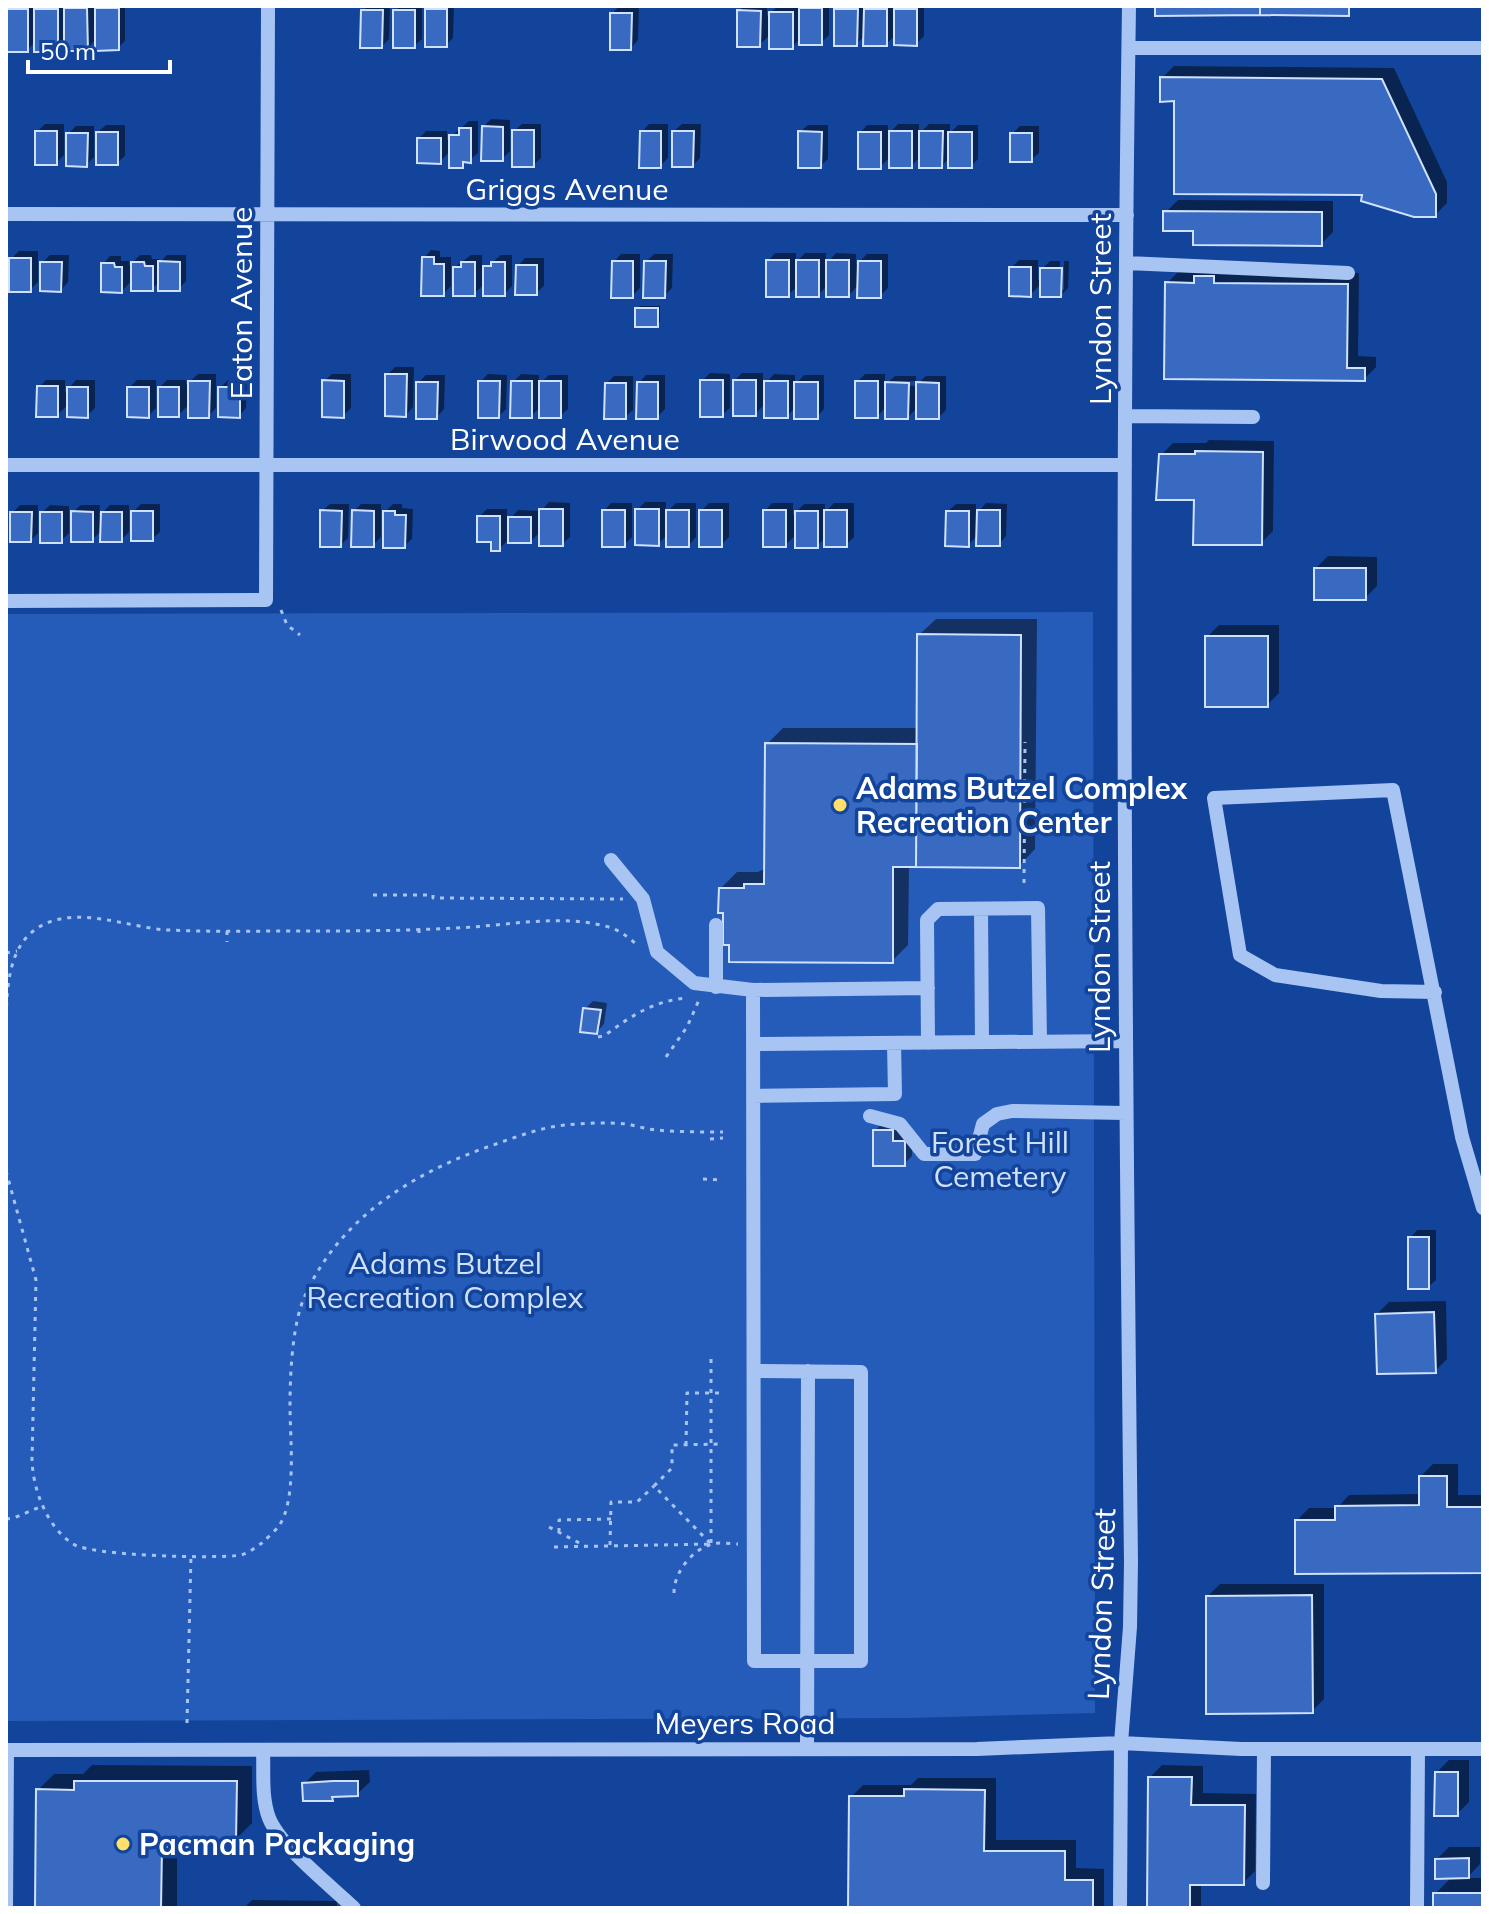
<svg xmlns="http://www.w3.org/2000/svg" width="1489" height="1914" viewBox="0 0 1489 1914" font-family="Mulish,sans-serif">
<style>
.green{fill:#265cb9}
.shadow{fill:#0007}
.building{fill:#386ac1;stroke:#d0e1fd;stroke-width:2}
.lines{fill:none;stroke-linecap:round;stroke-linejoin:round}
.path{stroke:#a8c4f3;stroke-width:3;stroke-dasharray:4 6;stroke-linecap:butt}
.minor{stroke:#a8c4f3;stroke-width:14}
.poi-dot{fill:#ffe06a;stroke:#13449b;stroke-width:3}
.labels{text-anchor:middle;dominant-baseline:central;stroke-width:7;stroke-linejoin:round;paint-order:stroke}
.street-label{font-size:30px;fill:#fff;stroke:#13449b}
.poi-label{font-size:30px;font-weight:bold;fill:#fff;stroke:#13449b;text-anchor:start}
.park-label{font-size:30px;fill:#d0e1fd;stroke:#13449b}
</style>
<rect width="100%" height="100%" fill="#13449b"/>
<path class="green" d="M1093,612L1095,1713L908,1718L6,1721V614Z"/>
<path class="shadow" d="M11,6H35V11L40,6H65V11L69,6H94V12L100,6H125V41L118,48L97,38L87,49L66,40L57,50L36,41L27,50L6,40V11Z
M368,6H390L389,39L382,46L363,11Z
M400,6H422V39L414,46L395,11Z
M431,6H454L453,38L446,45L427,10Z
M619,6H639L638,40L631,48L612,14Z
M744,6H767V16L778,6H799V10L803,6H829V35L821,43L801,38L792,47L771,34L759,45L739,11Z
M840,6H864V11L870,6H894V12L900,6H924V36L916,44L896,35L886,44L866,35L856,44L836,10Z
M1174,66L1394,68L1447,182V203L1435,215L1364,194L1176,99L1162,78Z
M491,119L510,120V151L502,159L483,127Z
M469,121H478V153L462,166L451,150L440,162L419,139L426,131H447V140Z
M45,124H64V155L56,163L37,132Z
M522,124H541V158L533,165L514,131Z
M649,124H668V158L660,166L642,132Z
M682,124H701L700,158L693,165L674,131Z
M898,124H919V134L929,124H950V133L958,125H978V159L971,166L950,157L942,166L921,156L911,166L891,156L880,167L860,133L867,125H888V135Z
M106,125H125V156L117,163L98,132Z
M808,125H828V159L820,166L800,132Z
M76,126H94V157L86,165L68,134Z
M1020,126H1039V153L1031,160L1012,134Z
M1178,200L1333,201V232L1321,244L1196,229L1166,212Z
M431,250L440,251V257H451V286L443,294L424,258Z
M19,251H38V282L30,290L11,259Z
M775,253H796V262L805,253H826V264L836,253L856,254V265L867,254H888V288L880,296L859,284L849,295L828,285L818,295L798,286L788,295L768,261Z
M621,254H640V288L632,296L614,262Z
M654,254H673L672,288L664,296L646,262Z
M50,255H69L68,282L61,290L42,263Z
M140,255H151L152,259H159V263L167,255H186V281L179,289L160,281L152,289L133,279L122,291L103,264L110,256H121V261H129V266Z
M471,255H482V271L501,255H512V286L504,294L485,283L474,294L455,267Z
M525,258H544V286L536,293L518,266Z
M1019,260H1038V280H1042V269L1050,261H1060V290H1064V261H1069L1068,288L1061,295L1042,283L1030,295L1011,268Z
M1179,271L1359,273L1358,356L1376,357V367L1364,379L1167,283Z
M640,306H660V322L657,325L637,309Z
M395,367H414L413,407L406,415L387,375Z
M710,373L730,374V408L722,415L702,381Z
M742,373H763V386L774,374L795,375V385L804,375H824V409L817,417L796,407L787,416L766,403L755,414L735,380Z
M198,374H216V408L208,416L190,404L178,415L160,387L167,380H186V385Z
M332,374H351V408L343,416L324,381Z
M488,374L507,375L506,409L499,416L480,382Z
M521,374L539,375V384L549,375H568V409L560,416L541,407L531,416L513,382Z
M865,374H885V385L895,376H916V381H892V385L915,386L926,376H946V410L939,417L918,407L908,417L887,406L878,416L857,382Z
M426,375H445L444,409L437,417L418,383Z
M646,375H665V409L657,417L639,383Z
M614,376H633V410L625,417L607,383Z
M46,380H65V392L76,380H95V408L87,416L69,404L57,415L39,387Z
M137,380H156V408L148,416L129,388Z
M228,380H247L246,408L239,416L220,388Z
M1209,440L1274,441L1273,531L1261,543L1196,498L1161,455L1173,443H1206Z
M549,502L570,503V537L562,544L541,531L530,542L510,538L499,549L479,517L487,509H507V522L518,510L541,511Z
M645,502H666V513L676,503H696V537L689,545L668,534L658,544L637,510Z
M611,503H632V537L624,545L604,511Z
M709,503H729V537L721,545L701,511Z
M772,503H793V515L804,504H825V512L834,503H854V537L846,545L826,537L817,546L797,534L785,545L765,511Z
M986,503L1007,504L1006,536L999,544L979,534L968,545L948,511L956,504H976V514Z
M141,504H160V532L152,539L133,512Z
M330,504H349L348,538L341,545L322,511Z
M361,504H381V537L373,545L354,511Z
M393,504H402V508L413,509L412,539L404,546L385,512Z
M6,505H8L6,534Z
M20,505H38V533L31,540L12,513Z
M50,505L69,506V533L61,541L42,513Z
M81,505H100L99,516L110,505H129V532L121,540L103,529L92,540L73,512Z
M1328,556L1377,557V586L1365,598L1316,568Z
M936,619H1037L1035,849L1019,866L909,865L908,945L892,961L725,911L721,888L737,872H758L766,868L767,744L783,728H919V635Z
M1219,625H1279V693L1267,705L1207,637Z
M593,1001L607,1003L604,1024L597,1032L585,1009Z
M882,1123L912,1135V1156L904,1164L875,1131Z
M1417,1230H1436V1280L1428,1287L1410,1238Z
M1446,1301L1447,1359L1435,1371L1377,1314L1389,1302Z
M1433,1464H1458V1495H1483V1571L1297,1520L1309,1508H1337L1349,1495L1421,1494V1476Z
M1220,1584H1324V1699L1312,1711L1208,1596Z
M1449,1760H1469V1802L1457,1814L1437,1772Z
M92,1765L252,1766V1823L236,1839H218L211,1846L177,1845V1908H37L38,1790L54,1774H83Z
M1162,1765L1203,1766V1793L1256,1794L1255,1871L1243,1883H1201V1908H1149L1150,1777Z
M369,1770L370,1782L357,1794L336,1795L332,1799L304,1784L316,1772Z
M918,1778H996V1840H1076V1868L1104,1869V1908H850L851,1797L863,1785H911Z
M1449,1847H1480V1864L1467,1878H1483V1908H1435V1894L1453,1876L1437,1859Z
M252,1900L337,1901V1908H244Z"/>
<path class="building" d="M1155,6H1260V15L1155,16Z
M1260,6H1349V16L1260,15Z
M64,8H87L88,51H64Z
M95,8H119V50L95,51Z
M799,8H822V45H799Z
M6,9H28V52H6Z
M34,9H58V52H34Z
M425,9H447V47H425Z
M834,9H858L857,46H834Z
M864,9H887V46H863Z
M894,9H917V46L894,45Z
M361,10H383L382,48H360Z
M393,10H415V48H393Z
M737,10L761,11L760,47H737Z
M769,12H793V49H769Z
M610,13H632L631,50H610Z
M1160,77L1382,79L1436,194V217H1414L1361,201L1362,195L1174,194V101L1160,102Z
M482,126L503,127V161H481Z
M459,128H471V163L463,162V168H449V135H459Z
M512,130H534V167H512Z
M35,131H57V165H35Z
M640,131H661V168H639Z
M672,131H694L693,167H672Z
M798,131L822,132L821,168H798Z
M889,131H912V168H889Z
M919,131H943L942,168H919Z
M96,132H118V165H96Z
M858,132H881V169H858Z
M948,132H972V168H948Z
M66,133H88L87,167L66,166Z
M1010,133H1032V162H1010Z
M417,138H441V164L417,163Z
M1163,211L1322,212V246L1193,245V231H1163Z
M422,257H434V264H444V296H421Z
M9,258H31V292H9Z
M766,260H789V297H766Z
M796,260H819V297H796Z
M826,260H849V297H826Z
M158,261L180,262V291H158Z
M612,261H633V298H611Z
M644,261H666L665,298H643Z
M858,261H881V298H857Z
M40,262H62L61,292L40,291Z
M131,262H144L145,266H153V291H131Z
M461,262H475V296H453V267H461Z
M491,262H505V296H483V266H491Z
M101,263H114L115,267H122V293L101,292Z
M516,265H537V295H515Z
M1009,267H1031V297L1009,296Z
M1040,268H1062L1061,297H1040Z
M1194,276H1214V283L1348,284L1347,368H1365V381L1164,379L1165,282L1194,283Z
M635,308H658V327H635Z
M385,374H407L406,417L385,416Z
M322,380L344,381V418L322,417Z
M700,380H723V417H700Z
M733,380H756V416H733Z
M188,381H210L209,418H188Z
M478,381H500L499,418H478Z
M511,381H532V418H510Z
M539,381H561V418H539Z
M764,381H788V418H764Z
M855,381H878V418H855Z
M416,382H438L437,419H416Z
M637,382H658V419H636Z
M794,382H818V419H794Z
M885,382L909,383L908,419H885Z
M916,382L939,383V419H916Z
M605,383H626V419H604Z
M37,386H58V417H36Z
M67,387H88V418L67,417Z
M127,387H149V418L127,417Z
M158,387H179V417H158Z
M218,387H240V418L218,417Z
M1195,451L1263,452L1262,545H1193L1194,500H1156L1159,454H1195Z
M539,509H563V546H539Z
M635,509H659V546L635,545Z
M320,510L342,511L341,547H320Z
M352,510L374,511V547H351Z
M602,510H625V547H602Z
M666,510H689V547H666Z
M699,510H722V547H699Z
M763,510H786V547H763Z
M824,510H847V547H824Z
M977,510H1000V546H976Z
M71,511L93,512V542H71Z
M131,511H153V541H131Z
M383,511H395V515H406L405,548H383Z
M795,511H818V548H795Z
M946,511H969V547L945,546Z
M10,512H32L31,542H10Z
M40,512H62V543H40Z
M101,512H122V542H100Z
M477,516H500V551H491V542H477Z
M508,517H531V543H508Z
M1314,568H1366V600H1314Z
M917,634L1021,635L1020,868L916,867Z
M1205,636H1268V707H1205Z
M765,743L917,744L916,867H893V963L729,962V945H723V913H718L719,888H744V884H764Z
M583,1008L601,1010L597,1034L580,1032Z
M873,1130H893V1141H905V1166H873Z
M1408,1237H1429V1289H1408Z
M1434,1312L1436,1373L1377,1374L1375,1314Z
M1419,1476H1447V1507H1483V1573L1295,1574V1520H1335V1506L1419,1505Z
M1312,1595L1313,1713L1206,1714V1596Z
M1435,1772H1458V1816H1434Z
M1148,1777H1192L1191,1805H1245L1244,1885H1190V1908H1147Z
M74,1781H237L236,1841L211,1840L212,1848L162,1847L161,1908H35L36,1789L74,1790Z
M333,1781H358V1796L332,1797L333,1801H303L302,1783Z
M904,1789L985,1790L984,1851H1065V1880H1093V1908H848L849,1796H904Z
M1469,1858V1878L1435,1879V1859Z
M1433,1893H1483V1908H1433Z"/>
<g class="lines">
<path class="path" d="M281,610L287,625L300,635
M1024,883L1025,742
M373,895H433V898L623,899
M419,929V938
M227,931V942
M6,953L17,951
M598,1037L604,1036C631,1016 653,1001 687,998
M6,1047C7,1012 2,957 32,932C70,901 126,928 168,930C210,932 253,931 296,931C354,931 413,931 472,927C515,924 562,915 605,926C618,929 627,936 636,944
M666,1057L687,1027L699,1000
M710,1139L723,1138
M6,1171L36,1280L32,1460C33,1490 47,1527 73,1544C91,1556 218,1559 241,1555C249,1553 256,1547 262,1543C267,1538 275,1531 279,1526C297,1499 290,1438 290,1406C290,1376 292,1326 304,1298C339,1217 416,1171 496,1144C519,1136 542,1127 566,1125C585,1123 608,1122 627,1124C637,1126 646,1129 656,1130C678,1132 701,1132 723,1132
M703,1179L723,1180
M711,1359V1544
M686,1445L687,1393H723
M6,1519L14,1518L42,1506
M549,1527L585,1546
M559,1532V1520L611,1519
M710,1543L654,1486L672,1468V1445L723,1444
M610,1545L611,1502H637L654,1486
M554,1547L711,1544
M674,1593C674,1572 692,1550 712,1544C719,1542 731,1544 738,1544
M187,1723L191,1555"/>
<path class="minor" d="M1129,48H1483
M6,214L1127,215
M1127,263L1348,273
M1125,416L1253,417
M6,465H1125
M6,601L266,600L268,6
M611,860L643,899L657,952L694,983L753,990L928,988
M981,909L982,1042
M716,925V987
M753,990L754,1661H861V1372L754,1371
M1435,992L1381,991L1275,975L1240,955L1214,798L1393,790L1462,1137L1483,1208
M928,1043L927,920L938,909L1038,908L1040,1042
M753,1044L1126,1041
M753,1096L895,1094L894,1043
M870,1116L900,1124L924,1154H975L983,1124L997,1114L1012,1111L1125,1113
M807,1749L808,1371
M6,1750L977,1749L1121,1743L1241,1749H1483
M263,1750C264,1772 261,1797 269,1818C280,1846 331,1886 354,1908
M1263,1883L1264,1749
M6,1908L7,1750
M1120,1908L1121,1743L1130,1627L1131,1562C1125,1043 1121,525 1129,6
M1417,1908L1418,1749"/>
</g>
<g class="poi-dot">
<circle cx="840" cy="805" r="8"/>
<circle cx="123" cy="1844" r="8"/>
</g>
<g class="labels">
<g class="street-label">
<text x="567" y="189">Griggs Avenue</text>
<text transform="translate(241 303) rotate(-90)">Eaton Avenue</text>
<text transform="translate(1100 309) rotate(-90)">Lyndon Street</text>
<text x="565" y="439">Birwood Avenue</text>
<text transform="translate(1099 957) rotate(-90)">Lyndon Street</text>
<text transform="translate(1101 1604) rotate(-88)">Lyndon Street</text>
<text x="745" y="1723">Meyers Road</text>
</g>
<g class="poi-label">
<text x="856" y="788">Adams Butzel Complex<tspan x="856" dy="34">Recreation Center</tspan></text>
<text x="139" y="1844">Pacman Packaging</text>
</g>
<g class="park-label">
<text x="1000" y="1142">Forest Hill<tspan x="1000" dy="34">Cemetery</tspan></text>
<text x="445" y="1263">Adams Butzel<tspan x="445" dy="34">Recreation Complex</tspan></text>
</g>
</g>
<rect width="1489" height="1914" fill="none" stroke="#ffffff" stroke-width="16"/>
<path d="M28 60v12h142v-12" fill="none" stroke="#ffffff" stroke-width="4"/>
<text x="40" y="60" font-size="24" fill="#ffffff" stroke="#13449b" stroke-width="6" paint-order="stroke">50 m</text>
</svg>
